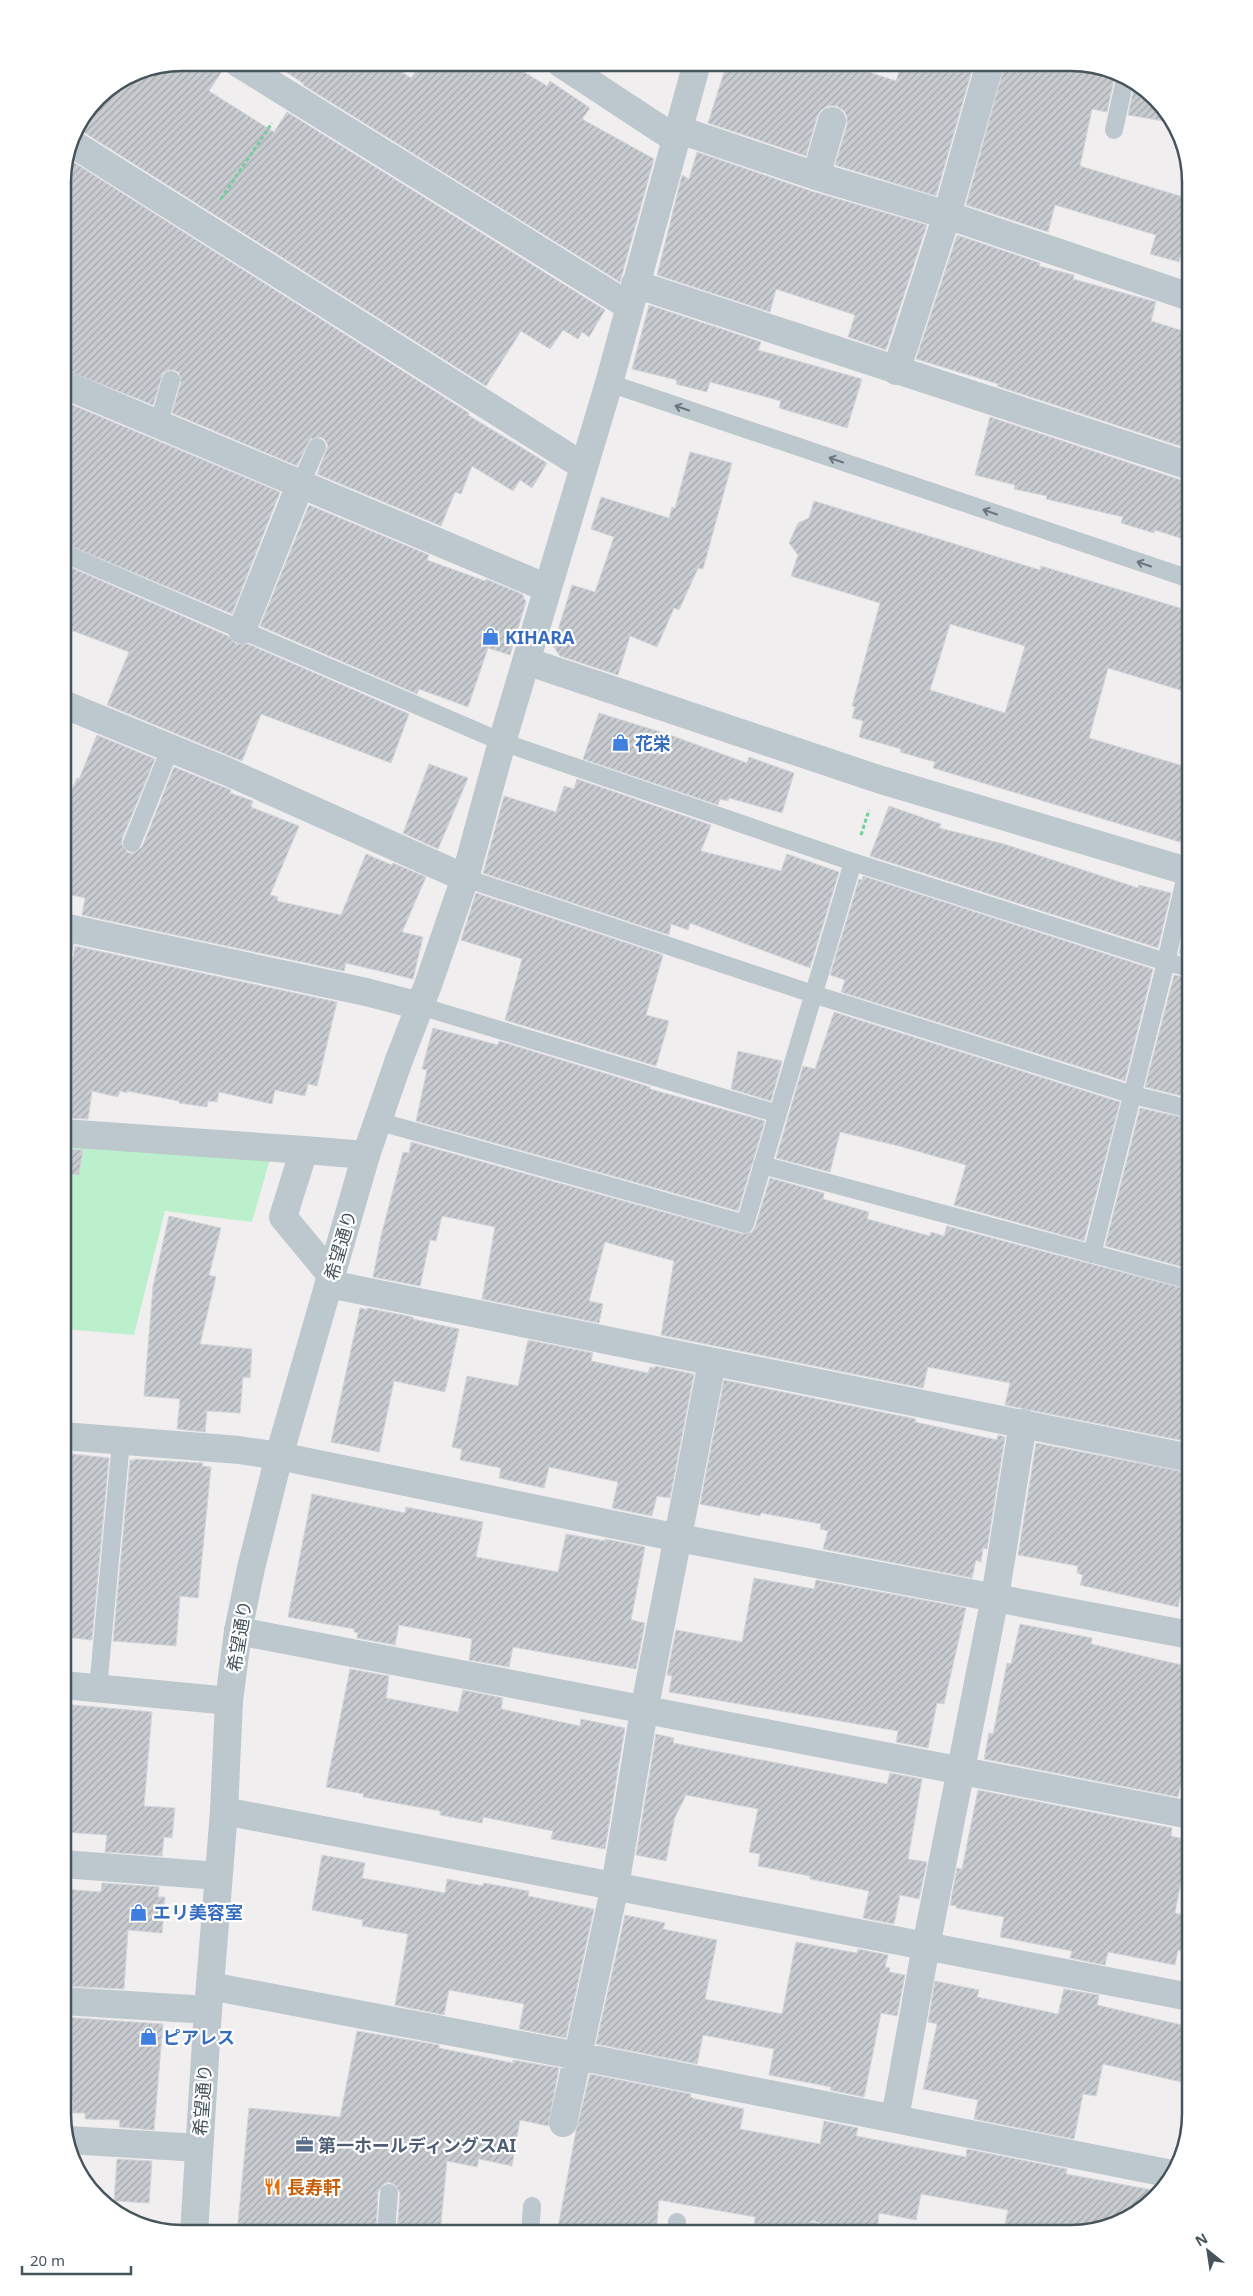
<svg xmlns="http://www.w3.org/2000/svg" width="1253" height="2296" viewBox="0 0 1253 2296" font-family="'Noto Sans','Noto Sans JP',sans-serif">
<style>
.green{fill:#bcf0cc}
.building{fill:url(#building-hatch);stroke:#d2d5da;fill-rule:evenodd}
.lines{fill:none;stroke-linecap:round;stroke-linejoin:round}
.path{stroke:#74ce9a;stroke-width:3;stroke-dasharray:4 2.5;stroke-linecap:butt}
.service{stroke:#bcc7ce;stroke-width:18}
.minor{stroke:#bcc7ce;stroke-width:28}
.tertiary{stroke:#bcc7ce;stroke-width:28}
.oneway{stroke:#69767e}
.labels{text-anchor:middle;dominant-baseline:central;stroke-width:4.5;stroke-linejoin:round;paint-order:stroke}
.shop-label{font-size:18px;font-weight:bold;fill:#366cbe;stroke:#fff;text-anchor:start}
.street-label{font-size:18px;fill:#46545c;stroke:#fff}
.service-label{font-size:18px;font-weight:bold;fill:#4e5e75;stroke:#fff;text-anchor:start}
.food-label{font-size:18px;font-weight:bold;fill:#c56008;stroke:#fff;text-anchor:start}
.rim{fill:none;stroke:#46545c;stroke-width:2.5}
</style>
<defs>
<pattern id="building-hatch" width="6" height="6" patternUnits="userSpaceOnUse" patternTransform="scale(1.25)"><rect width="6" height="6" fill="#c8ccd1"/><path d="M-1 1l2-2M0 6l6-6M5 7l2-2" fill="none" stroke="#a4a8ad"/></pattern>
</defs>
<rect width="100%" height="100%" fill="#f1eeef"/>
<path class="green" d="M63,1141L270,1159L252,1222L165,1211L134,1335L63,1329Z"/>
<path class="building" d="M182,62L222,63L224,68L209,91L274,132L287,112L605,310L589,337L582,332L578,339L563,330L550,349L521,331L486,386L77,128L98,97L137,72Z
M273,63H388L411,78L422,63H509L547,86L550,81L590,108L582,119L654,159L620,282L303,85L304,84Z
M727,63H842L896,81L902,63H949L972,70L936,196L835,165L847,125V117L844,111L837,106H828L821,110L817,117L806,156L708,123Z
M1005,63H1079L1115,75L1107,112L1092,109L1080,166L1190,199V249L1183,247L1179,262L1150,254L1156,235L1055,205L1048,232L966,205Z
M1135,82L1137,83L1169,122L1128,115Z
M697,152L811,191L927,225L886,350L848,337L855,315L776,289L770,312L657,275L682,175L689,179Z
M67,158L469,413L468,415L547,463L532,488L520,480L513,491L472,466L461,494L455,492L441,526L317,474L328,446L325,440L321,437L310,439L297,466L172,413L181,382L179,373L174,370H169L163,373L153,405L63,369V175Z
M957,235L1040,263L1039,266L1074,275L1073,279L1156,302L1151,321L1190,333V433L1186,448L997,386L998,384L916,359Z
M649,305L761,342L758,350L862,379L847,428L779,408L781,401L710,382L707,392L676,384L677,380L632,369Z
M63,401L280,492L232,614L63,543Z
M990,417L1190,483V541L1155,530L1154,533L1121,523L1123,517L1046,499L1047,496L1014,489L1015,485L975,475Z
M690,452L732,463L703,569L698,568L679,610L674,608L657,647L630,636L618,675L560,656L553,646L572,585L595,592L614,537L591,529L601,497L669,518L672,507L675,508Z
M814,501L1040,570L1041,566L1190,611V693L1108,668L1089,738L1190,768V845L933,768L935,762L900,752L901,749L859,737L863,721L852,718L855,707L852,706L880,603L791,576L798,555L789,543L798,523L809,518ZM950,624L1025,646L1005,713L930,690Z
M309,505L429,555L427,560L485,581L486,579L522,594L526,602L510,655L488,648L468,707L419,689L417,694L260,626Z
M63,564L228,636L236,644H248L409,714L391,763L261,714L242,761L107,705L129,652L63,627Z
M599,713L667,734L747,763L749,757L794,773L782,813L729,798L728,801L720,799L718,805L583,759Z
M97,735L155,759L122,839V845L128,853H134L142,847L174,767L231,790L230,793L253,801L251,807L299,826L270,895L278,897L277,901L341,915L366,854L392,865L393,863L426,877L402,932L423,937L413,979L346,963L344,971L82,915L85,898L63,893V866L72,831L63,828V812L77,778L79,779Z
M429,764L468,778L438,849L403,833Z
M577,779L711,825L701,851L781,871L787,854L839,872L810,968L690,923L688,930L671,924L669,935L483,873L504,796L556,812L564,786L574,789Z
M889,806L941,824L939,828L1004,844L1138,888L1139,885L1171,893L1158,948L870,856Z
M863,876L1153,969L1125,1081L841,992L845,980L830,975L859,879L862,880Z
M476,893L663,955L646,1015L669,1021L656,1066L505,1020L522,959L461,940Z
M1190,903V957L1179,954Z
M75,946L337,1002L317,1086L308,1084L305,1096L275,1090L272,1104L219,1092L217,1102L208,1101L207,1107L179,1103V1101L127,1091V1093L120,1091L118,1097L92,1091L88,1119L63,1118V1008Z
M1174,975L1190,978V1098L1145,1087Z
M834,1012L1120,1102L1084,1241L954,1205L966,1165L899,1146L840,1132L830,1172L776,1158L803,1066L815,1069Z
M433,1028L498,1045L499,1041L650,1087V1089L765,1121L738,1211L416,1121L427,1070L422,1069Z
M738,1051L782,1061L771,1101L731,1089Z
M1140,1108L1190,1119V1269L1105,1246Z
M411,1142L743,1234L752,1232L755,1227L770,1178L824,1193L823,1199L869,1212L867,1219L930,1236L931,1232L944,1236L947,1226L1190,1290V1349L1182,1403L1190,1404L1184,1441L1005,1405L1010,1383L928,1367L923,1388L661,1335L674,1261L605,1242L589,1301L603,1304L599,1323L482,1299L495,1227L442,1216L436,1241L430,1240L420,1286L373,1277L381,1236L403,1152L409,1153Z
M63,1149L83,1150L79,1175L63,1173Z
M169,1216L221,1228L209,1275L216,1277L200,1344L252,1349L250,1378L243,1377L240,1413L207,1411L205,1432L177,1429L180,1399L144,1396L153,1286Z
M360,1308L367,1310V1308L413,1317V1319L459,1329L445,1392L394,1381L379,1452L331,1442Z
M528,1340L593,1353L591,1361L648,1373L650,1367L655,1368V1366L694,1374L670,1498L657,1496L652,1516L612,1508L618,1482L549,1467L544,1488L499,1478L501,1468L460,1460L462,1449L452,1447L467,1376L518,1386Z
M724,1380L916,1419L915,1422L997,1440L998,1435L1005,1437L987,1549L983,1548L981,1562L976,1560L972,1578L823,1549L828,1531L820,1529L821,1524L761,1513L760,1516L700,1504Z
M1036,1443L1190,1473V1543L1178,1607L1080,1585L1083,1575L1077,1573L1078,1566L1018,1555Z
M63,1453L109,1458L92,1640L63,1637Z
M135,1459L203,1463L202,1466L211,1467L198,1598L180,1596L176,1646L113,1641L130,1460H135Z
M312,1494L405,1513L406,1507L483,1522L476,1557L558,1572L566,1534L605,1541V1539L645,1547L631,1620L645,1623L636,1669L513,1647L509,1667L469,1660L472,1639L399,1625L395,1645L357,1638L358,1633L354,1632V1629L288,1617Z
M754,1578L814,1589L816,1580L966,1608L944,1704L937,1703L928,1748L896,1742L898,1731L669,1692L672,1676L667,1675L676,1630L742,1642Z
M1020,1624L1092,1638L1091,1644L1190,1667V1765L1185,1764L1178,1797L984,1759L989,1733L993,1734L1007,1663L1011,1664Z
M350,1669L389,1676L386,1698L458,1712L463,1690L503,1698L501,1709L580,1726L581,1719L625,1728L605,1849L551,1839L553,1831L483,1817L482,1823L440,1815V1811L363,1797L364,1794L326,1787Z
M63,1704L152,1712L144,1806L175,1808L172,1838L164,1837L162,1856L105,1852L107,1835L63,1832Z
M656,1734L674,1738L673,1743L887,1784L890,1773L922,1779L908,1859L927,1862L919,1899L900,1895L894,1924L863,1918L869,1891L810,1879V1876L758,1866L760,1854L749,1852L758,1809L686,1795L675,1817L666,1861L636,1855Z
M978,1790L1172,1828L1171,1836L1189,1840L1175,1913L1190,1916V1928L1186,1952L1178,1950L1175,1965L1108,1952L1105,1965L1070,1958L1072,1951L1000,1937L1004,1917L956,1908L957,1906L950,1905L957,1868L962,1869Z
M322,1855L365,1863L362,1878L445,1893L447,1879L483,1886L484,1883L529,1891L528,1896L594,1909L566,2038L519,2029L524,2004L449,1990L444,2015L395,2005L408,1934L362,1926L363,1920L312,1910Z
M102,1883L159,1887L158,1897H165L162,1933L128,1930L124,1989L63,1986V1889L101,1892Z
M625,1915L665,1923L663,1929L717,1940L705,1999L782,2014L796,1942L857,1953L858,1949L888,1955L885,1967L890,1968L889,1972L905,1975L897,2016L881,2013L864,2097L830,2090L831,2087L769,2075L774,2049L703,2035L697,2064L596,2044Z
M935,1981L979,1990L977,1997L1058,2014L1064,1989L1099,1995L1097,2005L1190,2027V2084L1103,2064L1096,2096L1083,2094L1074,2139L974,2119L978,2100L923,2089L937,2024L928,2022Z
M63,2017L163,2024L154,2130L119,2127L120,2120L85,2119V2113H72L73,2100L62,2099Z
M357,2031L439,2045V2048L513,2063V2060L559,2068L548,2126L520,2120L512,2166L479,2159L477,2167L447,2161L440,2233H397L400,2193L395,2185L389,2182L384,2184L378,2192L376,2233H237L249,2108L340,2117Z
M590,2074L691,2094L690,2097L696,2099L744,2109L740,2129L820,2144L824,2121L858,2128L856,2136L966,2157L967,2149L1067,2169L1066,2174L1158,2191L1117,2224L1071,2234L1028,2233L1004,2229L1008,2210L921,2194L916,2220L879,2213L877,2233H823L822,2225L813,2220L804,2226L801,2233H754L755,2217L659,2200L656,2233H557L576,2131Z
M117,2159L152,2161L149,2203L114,2201Z"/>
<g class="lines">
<path class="path" d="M221,199L272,123
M861,835L869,810"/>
<path class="service" d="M1114,130L1125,79
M609,383L1190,579
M158,425L171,380
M300,485L317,447
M63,553L502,742L853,862L1166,962L1190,968
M132,843L170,749
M465,878L813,994L1133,1095L1190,1109
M63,953L67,928
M420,1006L778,1114
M377,1121L745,1224L853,862
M762,1165L1190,1280
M1092,1254L1166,962L1187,871
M98,1688L121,1442
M386,2233L389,2193
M530,2233L532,2206
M676,2233L677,2222
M812,2233L813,2231"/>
<path class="minor" d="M238,63L629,306
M560,63L677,140
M680,130L816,176L947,215L1190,297
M70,142L583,466
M816,176L832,121
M635,284L1190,466
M896,371L947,215L990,63
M63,384L547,588
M242,630L300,485
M526,661L878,779L1190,872
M63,704L228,772L465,878
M63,927L366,992L420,1006
M399,1060L428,985L465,878L502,742L609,383L697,63
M63,1133L304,1150
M331,1275L283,1217L304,1150L366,1155
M329,1284L1190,1458
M63,1436L239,1450L279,1456L679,1538L1190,1635
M238,1631L1190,1815
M63,1685L229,1701
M224,1811L1190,1997
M63,1864L218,1876
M210,1986L578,2056L1172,2174
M63,2001L208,2010
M895,2118L926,1946L995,1597L1023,1423
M563,2123L615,1886L644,1711L712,1362
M68,2140L199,2148"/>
<path class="tertiary" d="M194,2233L208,2010L224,1811L229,1701L238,1631L251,1568L279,1456L366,1155L399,1060"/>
</g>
<defs><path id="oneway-shaft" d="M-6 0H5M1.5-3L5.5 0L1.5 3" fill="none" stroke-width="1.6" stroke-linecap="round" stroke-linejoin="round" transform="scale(1.25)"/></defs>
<g class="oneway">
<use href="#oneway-shaft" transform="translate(682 408) rotate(-161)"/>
<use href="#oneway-shaft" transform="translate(836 460) rotate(-161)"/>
<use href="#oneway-shaft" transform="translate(990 512) rotate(-161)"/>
<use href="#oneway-shaft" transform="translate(1144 564) rotate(-161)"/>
</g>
<defs>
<symbol id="shop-bare" viewBox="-9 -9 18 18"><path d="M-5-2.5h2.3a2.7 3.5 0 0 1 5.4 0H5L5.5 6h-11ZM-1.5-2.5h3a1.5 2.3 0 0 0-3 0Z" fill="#3f7fe0" stroke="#fff" stroke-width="2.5" paint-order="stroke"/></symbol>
<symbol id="office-bare" viewBox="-9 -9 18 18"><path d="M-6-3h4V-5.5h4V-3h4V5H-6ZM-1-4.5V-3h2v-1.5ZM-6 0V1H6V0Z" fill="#5c6f8a" stroke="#fff" stroke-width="2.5" paint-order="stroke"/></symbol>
<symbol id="restaurant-bare" viewBox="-9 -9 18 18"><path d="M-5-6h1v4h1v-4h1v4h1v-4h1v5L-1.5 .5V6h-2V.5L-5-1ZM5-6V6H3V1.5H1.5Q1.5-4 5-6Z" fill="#e8710a" stroke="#fff" stroke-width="2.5" paint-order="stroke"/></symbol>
</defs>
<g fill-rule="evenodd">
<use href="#shop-bare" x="478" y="624" width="25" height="25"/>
<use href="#shop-bare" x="608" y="730" width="25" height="25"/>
<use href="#shop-bare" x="126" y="1900" width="25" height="25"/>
<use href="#shop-bare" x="136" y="2024" width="25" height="25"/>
<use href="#office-bare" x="292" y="2132" width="25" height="25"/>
<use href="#restaurant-bare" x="260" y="2174" width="25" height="25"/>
</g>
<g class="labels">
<g class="shop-label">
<text x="505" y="637">KIHARA</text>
<text x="635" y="743">花栄</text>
<text x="153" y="1912">エリ美容室</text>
<text x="163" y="2037">ピアレス</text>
</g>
<g class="street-label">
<text transform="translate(340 1245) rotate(-74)">希望通り</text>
<text transform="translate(239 1636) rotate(-81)">希望通り</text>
<text transform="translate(202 2100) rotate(-86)">希望通り</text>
</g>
<g class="service-label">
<text x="318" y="2145">第一ホールディングスAI</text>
</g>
<g class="food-label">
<text x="287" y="2187">長寿軒</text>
</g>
</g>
<path d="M0 0H1253V2296H0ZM182 71H1071A111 111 0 0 1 1182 182V2114A111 111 0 0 1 1071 2225H182A111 111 0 0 1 71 2114V182A111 111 0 0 1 182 71Z" fill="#fff" fill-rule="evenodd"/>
<path class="rim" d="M182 71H1071A111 111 0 0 1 1182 182V2114A111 111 0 0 1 1071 2225H182A111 111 0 0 1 71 2114V182A111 111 0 0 1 182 71Z"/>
<g transform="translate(1208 2251) rotate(330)" stroke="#ffffff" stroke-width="4" paint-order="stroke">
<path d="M0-4L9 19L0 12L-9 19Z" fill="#46545c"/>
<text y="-8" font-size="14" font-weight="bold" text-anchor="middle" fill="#46545c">N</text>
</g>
<path d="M22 2266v8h109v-8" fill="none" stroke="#46545c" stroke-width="2.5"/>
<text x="30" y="2266" font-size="15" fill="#46545c" stroke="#ffffff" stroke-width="4" paint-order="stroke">20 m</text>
</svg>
